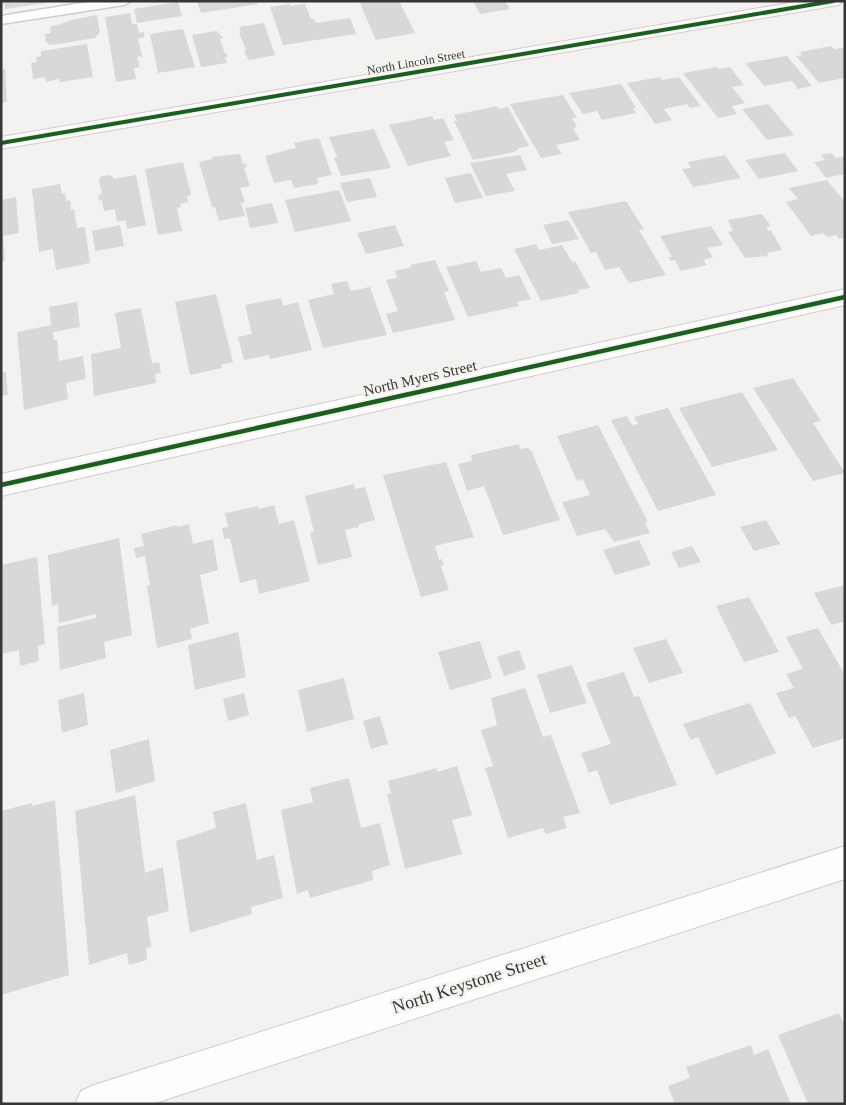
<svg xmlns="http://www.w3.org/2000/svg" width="846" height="1105" viewBox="0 0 846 1105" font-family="'Times New Roman',serif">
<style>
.building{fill:#d9d8d7}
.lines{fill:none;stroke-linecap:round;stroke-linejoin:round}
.lane-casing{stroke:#cecdcc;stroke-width:3}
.street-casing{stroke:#cecdcc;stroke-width:2}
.lane{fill:#fdfdfd;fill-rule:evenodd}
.street{fill:#fdfdfd;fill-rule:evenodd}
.cycleway-far1-casing{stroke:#f4f3ef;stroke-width:6}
.cycleway-casing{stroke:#f4f3ef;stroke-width:8}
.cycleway-far1{stroke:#1b5e20;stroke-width:4}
.cycleway{stroke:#1b5e20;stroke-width:4.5}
.labels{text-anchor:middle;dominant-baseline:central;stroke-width:5;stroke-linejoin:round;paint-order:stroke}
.far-street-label{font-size:12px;fill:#373635;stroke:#f4f3ef}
.street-label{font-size:15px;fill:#373635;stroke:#f4f3ef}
.near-street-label{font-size:18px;fill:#373635;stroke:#f4f3ef}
</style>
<rect width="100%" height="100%" fill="#f3f2f0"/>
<path class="building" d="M4,1H45V3L5,9Z
M197,1H257L258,4L201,13Z
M359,1H399L415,33L376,40Z
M473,1H505L510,9L480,14Z
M178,2L182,16L137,23L134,9Z
M290,4V6L305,4L311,19H314L316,23L350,18L356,34L283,45L270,7Z
M130,13L132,24H137L139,33L144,32V37L138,39L142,56L137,57L140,67L134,68L136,79L116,82L105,17Z
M97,15L100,32L95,38L59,44L48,45V42L46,43L45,34L51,33L50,27L76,19Z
M264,23L275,55L249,60L244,51L246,50L239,33L241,32L239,27Z
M183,29L195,67L158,73L150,34Z
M217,31L223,38L220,39L225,54H227L228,57H225L227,63L201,67L192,35Z
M87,44L93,77L60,82L59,79L46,82L45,77L33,79L31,63L37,62L36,57L41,56V51Z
M831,46L834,49L845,48V78L819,83L796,56L802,55L800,52Z
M787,56L812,86L798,89L792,81L764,86L745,63Z
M717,67L719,69L730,67L744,85L732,87L745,103L732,106L737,114L718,118L683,73Z
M1,69H5L7,102L1,103Z
M660,77L663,80L679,77L701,106L690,108L687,104L664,109L672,120L655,124L627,83Z
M621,84L636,108H633L636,113L602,120L597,111L583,114L569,93Z
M563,95L577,118H572L577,127L573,128L580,140L556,145L562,154L541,158L510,104Z
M768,104L794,135L767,140L742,109Z
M497,106L498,109L508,107L529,146L519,148L515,152L473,160L454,121H457L454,115Z
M432,116L434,120L443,118L454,140L444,142L451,156L408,166L389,125Z
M374,129L391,168L341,176L334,158L337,157L329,137Z
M319,138L332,175L317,178L318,184L294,188L291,180L274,183L265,156L296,148L294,143Z
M785,153L798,171L759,179L745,160Z
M831,153L836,158L845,156V174L826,178L814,162L825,160L821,155Z
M240,154L243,164L246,163L247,167L244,168L250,186L240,188L245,202L241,203L245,216L219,221L215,207H212L199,162L213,159L212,157Z
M520,155L527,170L506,174L515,191L486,196L470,163Z
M725,155L741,178L693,187L682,169L691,168L688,162Z
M183,162L191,195L187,196L188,202L180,204L181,207L177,208L182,231L158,235L145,169Z
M471,173L483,198L455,203L445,178Z
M109,175L113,177L114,179L136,175L146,225L127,229L126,220L117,222L115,209L104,211L102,200L99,201L98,195L102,194L99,179L102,176Z
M370,178L377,197L347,202L340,183Z
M827,180L845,202V237L839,239L836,235L827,237L823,233L811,236L786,202L798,199L789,188Z
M60,184L62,194L65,193L66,201L70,200L71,210L74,209L77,228L85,227L90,263L56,270L53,249L39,252L32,189Z
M339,190L351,221L295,232L285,200Z
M16,197L19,233L3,236L5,261L1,262V200Z
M626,201L644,229L639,230L666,275L629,283L619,267L605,270L596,252L591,253L568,212Z
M272,203L278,223L250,228L245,208Z
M762,214L771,226L766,227L768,231L771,230L782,250L767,253L768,256L745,258L728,232L733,231L728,220Z
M568,220L579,239L552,244L543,225Z
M120,225L124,246L95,251L92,231Z
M395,225L404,246L366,254L357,233Z
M711,226L723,245L707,248L713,257L703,260L707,265L681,271L675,260L671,261L668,257H672L660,236Z
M536,244L539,250L562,245L572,262L575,261L590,288L578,290L579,293L541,301L514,249Z
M435,260L449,291L444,292L455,320L393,333L386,314L398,311L386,280L397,278L395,271L411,267L410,265Z
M476,261L481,272L501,268L506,278L519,275L531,299L517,302L519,306L468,317L446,267Z
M347,281L351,291L370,287L387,335L323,348L308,300L334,294L331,284Z
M216,294L233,362L221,365L222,368L190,375L175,302Z
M281,298L283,306L298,302L312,350L270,359L269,355L244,360L238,337L252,334L245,305Z
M77,302L80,327L53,332L54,340H57L59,361L83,356L86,379L66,383L68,399L24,410L17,332L51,325L49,307Z
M141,308L152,363L159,362L161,373L155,374L156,383L94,396L91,354L121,348L115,313Z
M6,372L8,395L1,396V373Z
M793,378L821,421L813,423L845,473L813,481L753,388Z
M742,392L778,450L712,467L679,408Z
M668,408L716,495L658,511L611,420L627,416L632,425L638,424L634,417Z
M598,425L648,522L645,523L650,533L614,542L605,529L577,536L562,502L590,495L583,479L577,481L557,436Z
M519,444L520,449L528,448L532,452L560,520L503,535L484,486L467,491L458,464L472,461L471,455Z
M446,462L474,537L435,546L439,560L442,559L444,565L441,566L449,590L421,597L383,475Z
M354,484L355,489L365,487L375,520L359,524V527L345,530L352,557L318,565L310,533L314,532L305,496Z
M274,505L279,524L294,520L310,581L259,594L256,579L240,583L230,538L224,539L222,528L228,527L225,513L258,506L259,509Z
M766,520L780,544L754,551L740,527Z
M189,524L193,544L213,539L218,570L200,575L209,623L190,629L192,639L157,648L147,586L150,585L145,556L136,558L134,548L144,546L141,534L177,525V527Z
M119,538L132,635L104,642L106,658L60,670L57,627L96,618V614L59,623L58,604L52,606L48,555Z
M639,540L651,565L615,575L603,550Z
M692,546L701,562L679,568L671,552Z
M37,557L45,644L38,646L39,661L20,666L19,650L1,654V565Z
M845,585V621L831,625L814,593Z
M749,597L779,652L744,662L716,606Z
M818,628L845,675V738L813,748L795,716L789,718L776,693L794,688L786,674L803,669L786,637Z
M238,632L246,677L195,690L188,645Z
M666,639L683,673L649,683L633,648Z
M480,641L492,678L450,690L438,652Z
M519,650L526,669L504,676L497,657Z
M572,665L587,703L550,713L537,675Z
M624,672L634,697L639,696L677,785L610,805L597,770L589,773L581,753L611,744L586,683Z
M344,678L354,719L307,732L298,690Z
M525,688L543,737L551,735L580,813L563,817L567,828L546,834L543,828L508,838L485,768L493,766L481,730L497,725L491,698Z
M84,693L88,725L62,733L58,700Z
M244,693L249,715L228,721L223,699Z
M750,703L776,753L716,775L698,737L691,740L683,724Z
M380,716L388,744L371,749L363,721Z
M149,739L155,781L116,793L110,750Z
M457,766L472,815L452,820L462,854L405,869L387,794H391L388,781L437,768V772Z
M349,778L361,828L380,823L390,865L372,871L373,880L310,898L308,890L297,894L281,810L313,802L310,788Z
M135,795L145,873L163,867L169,911L147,917L151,947L146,948L147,960L129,965L127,953L89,965L75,811Z
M55,800L69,975L1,995V811L32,803V806Z
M246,803L257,860L274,855L283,898L251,907L252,914L190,933L176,841L216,828L213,812Z
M839,1013L845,1025V1104H808L778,1035Z
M751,1045L754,1055L768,1049L791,1104H675L668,1086L690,1078L686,1067Z"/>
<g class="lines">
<defs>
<path id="lane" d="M94,1H131L124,5L1,24V16Z"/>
<path id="street" d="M801,1H842L839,5L833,6L1,149V137Z
M845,289V305L1,496V474Z
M845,846V879L152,1104H75L81,1091L94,1085Z"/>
</defs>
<use href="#lane" class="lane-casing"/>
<use href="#street" class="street-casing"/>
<use href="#lane" class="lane"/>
<use href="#street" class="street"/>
<defs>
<path id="cycleway-far1" d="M1,143L833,1"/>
<path id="cycleway" d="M1,485L845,297"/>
</defs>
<use href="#cycleway-far1" class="cycleway-far1-casing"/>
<use href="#cycleway" class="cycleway-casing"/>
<use href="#cycleway-far1" class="cycleway-far1"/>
<use href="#cycleway" class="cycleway"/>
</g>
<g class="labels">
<g class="far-street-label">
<text transform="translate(416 62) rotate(-10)">North Lincoln Street</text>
</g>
<g class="street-label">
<text transform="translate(420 378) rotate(-13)">North Myers Street</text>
</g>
<g class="near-street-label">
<text transform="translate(469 983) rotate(-18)">North Keystone Street</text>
</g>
</g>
<rect width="846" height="1105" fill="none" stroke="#373635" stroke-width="5"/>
</svg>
